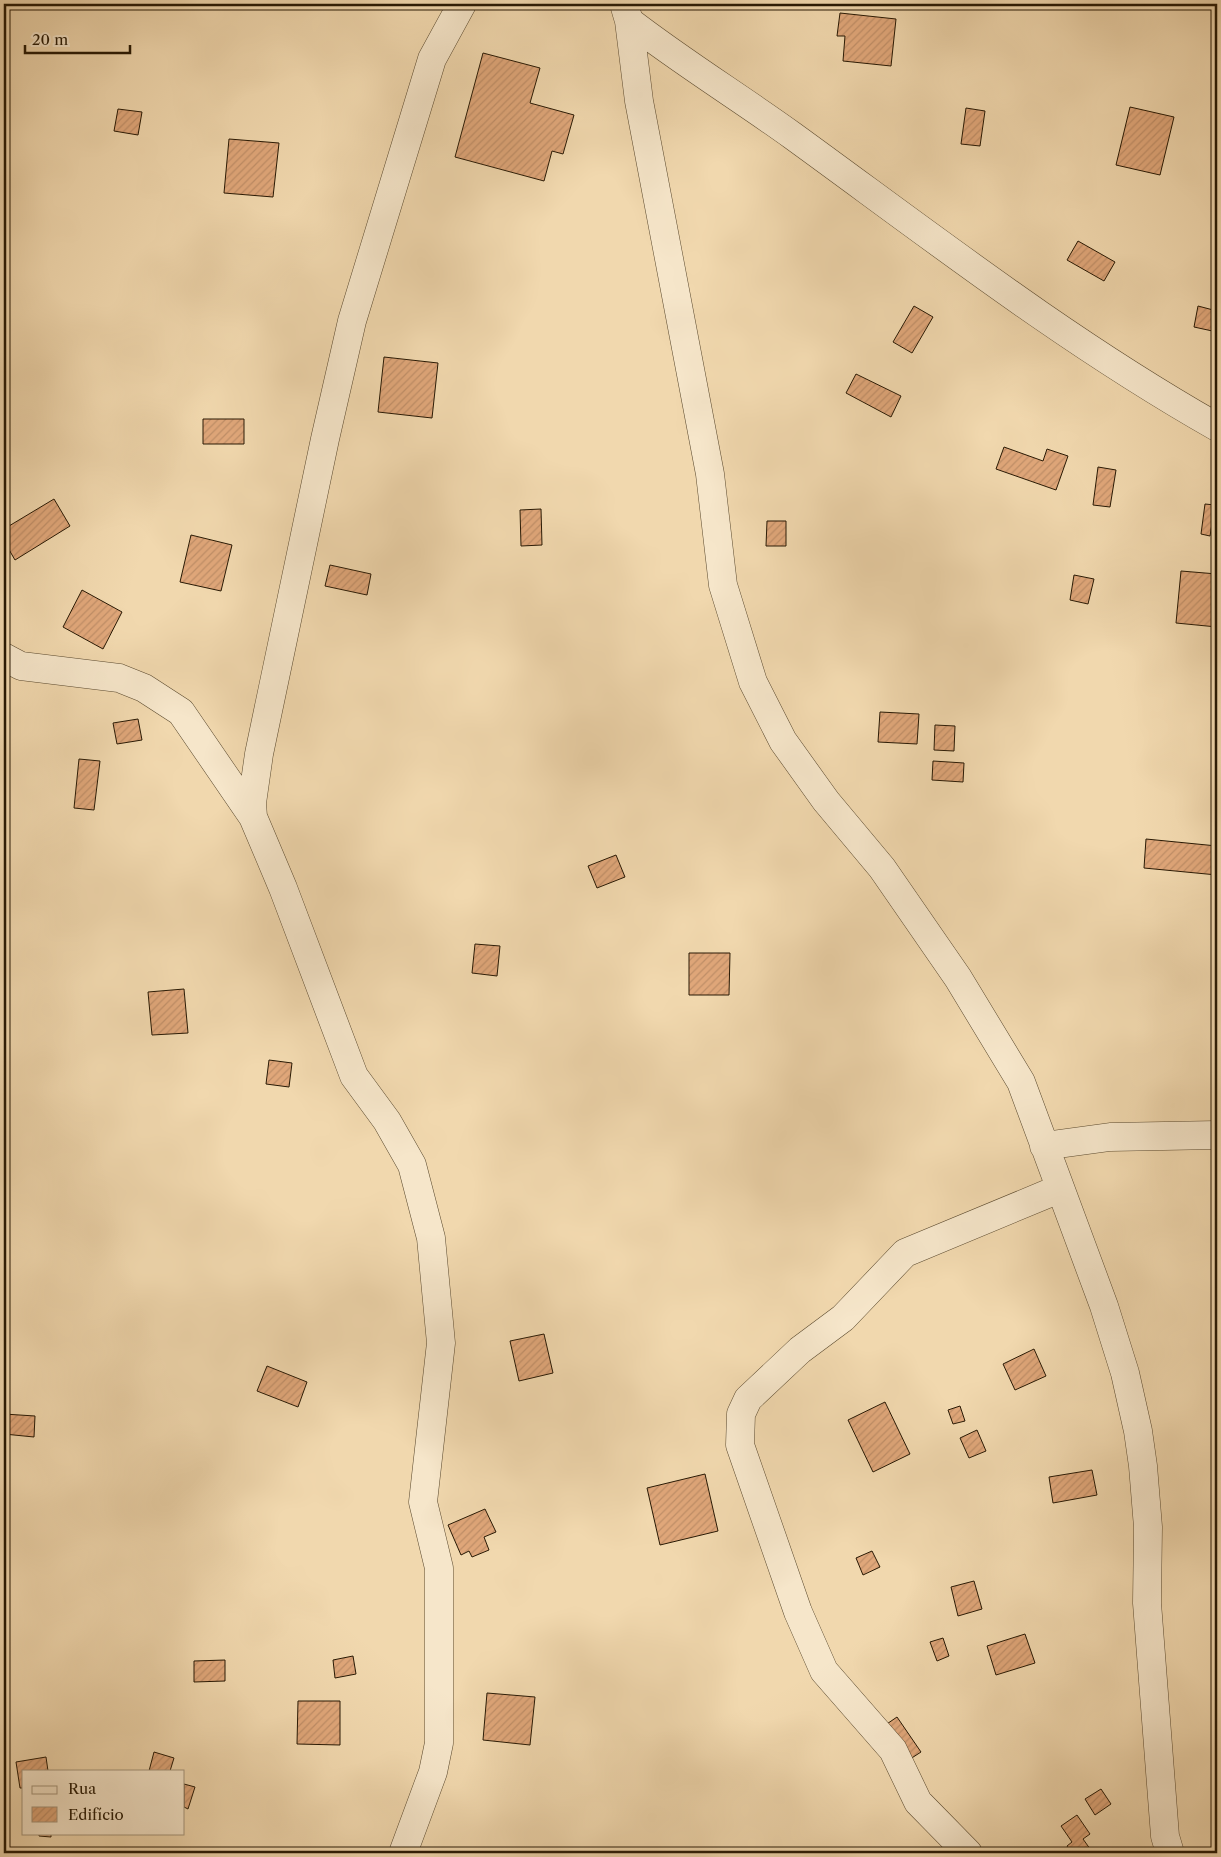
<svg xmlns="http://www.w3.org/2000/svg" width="1221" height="1857" viewBox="0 0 1221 1857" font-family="'Libre Caslon Text',serif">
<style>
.building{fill:url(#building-hatch);stroke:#281904}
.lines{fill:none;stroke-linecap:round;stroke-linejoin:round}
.minor-casing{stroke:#5a492e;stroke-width:29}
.minor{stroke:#f6e6ca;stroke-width:28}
</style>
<defs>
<pattern id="building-hatch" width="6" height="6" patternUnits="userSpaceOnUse" patternTransform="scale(1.25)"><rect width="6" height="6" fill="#e0a77a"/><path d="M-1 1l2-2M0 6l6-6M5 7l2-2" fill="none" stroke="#c08f68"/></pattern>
</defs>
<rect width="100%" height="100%" fill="#f1d8ae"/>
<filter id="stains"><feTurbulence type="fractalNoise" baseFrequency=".004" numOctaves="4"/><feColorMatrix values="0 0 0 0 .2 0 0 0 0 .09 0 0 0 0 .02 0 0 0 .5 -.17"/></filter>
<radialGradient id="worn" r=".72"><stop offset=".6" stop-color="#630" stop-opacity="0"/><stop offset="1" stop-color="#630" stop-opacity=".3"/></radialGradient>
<path class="building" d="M840,13L896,19L891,66L843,61L845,36H837Z
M483,53L540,68L530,103L574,115L563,154L552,151L544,181L455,157Z
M1130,107L1174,117L1160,175L1116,165Z
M966,108L985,111L980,146L961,144Z
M118,109L142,112L138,135L114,131Z
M229,139L279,143L273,197L224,193Z
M1078,241L1115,262L1104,281L1067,260Z
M914,306L933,317L912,353L893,342Z
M1198,306L1217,311V332L1194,327Z
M384,357L438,363L432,418L378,412Z
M856,374L901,396L891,417L846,393Z
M203,419H244V444H203Z
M1004,447L1043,461L1047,449L1068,456L1056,490L996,469Z
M1098,467L1116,470L1110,507L1093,505Z
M54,499L70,526L15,560L4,541V529Z
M1205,504L1215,505L1210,536L1201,534Z
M541,509L542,545L521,546L520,510Z
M767,521H786V546H766Z
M191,535L232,545L221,591L180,582Z
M330,565L371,574L367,595L325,586Z
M1181,571L1217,574V627L1176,623Z
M1074,575L1094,579L1088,604L1070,600Z
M82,590L122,612L103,649L63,627Z
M880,712L919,714L917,744L878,742Z
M138,719L142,740L117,744L113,723Z
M935,725L955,726L954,751L934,750Z
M79,759L100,761L94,810L74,808Z
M933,761L964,763L963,782L932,780Z
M1146,839L1217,846V875L1144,868Z
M616,855L625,877L597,888L588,866Z
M475,944L500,946L497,976L472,973Z
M689,953H730L729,995H689Z
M184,989L188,1033L152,1035L148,992Z
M269,1060L292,1063L289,1087L266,1084Z
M544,1334L553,1373L519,1381L510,1341Z
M1034,1349L1046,1376L1015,1390L1003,1364Z
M267,1366L307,1382L298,1407L257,1391Z
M885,1402L910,1454L873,1472L848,1420Z
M960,1406L965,1421L953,1424L948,1410Z
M4,1414L35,1416L34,1437L4,1434Z
M977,1430L986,1451L969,1458L960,1438Z
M1092,1470L1097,1495L1053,1503L1049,1477Z
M705,1474L718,1531L660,1545L647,1488Z
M485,1509L496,1532L484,1537L489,1550L472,1557L469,1551L461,1555L448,1525Z
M872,1551L880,1567L863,1575L856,1558Z
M974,1581L982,1609L958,1616L951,1587Z
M1025,1634L1035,1663L996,1675L987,1646Z
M943,1638L949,1656L937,1661L930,1642Z
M353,1656L356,1674L335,1678L333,1660Z
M225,1660V1681L194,1682V1661Z
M487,1693L535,1697L530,1745L483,1740Z
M298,1701H340V1745L297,1744Z
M897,1717L921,1752L904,1763L881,1728Z
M154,1752L174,1758L170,1771H149Z
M46,1757L48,1771H24V1788H20L16,1762Z
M184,1784L195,1787L188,1809L184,1807Z
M1101,1789L1111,1804L1095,1815L1085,1799Z
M1077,1815L1090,1834L1083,1839L1093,1853H1071L1067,1846L1072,1842L1061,1826Z
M39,1833H51V1837L39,1836Z"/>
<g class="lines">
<defs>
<path id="minor" d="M624,4L629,21L639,101L710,474L723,585L753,682L783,741L826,801L882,868L958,978L1021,1082L1104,1306L1125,1373L1138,1431L1143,1466L1148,1527L1147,1603L1165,1836L1170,1853
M629,21C682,62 739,97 793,136C932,237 1067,342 1217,427
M4,657L21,666L119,678L144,688L181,712L253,817
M1044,1146L1110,1137L1217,1135
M403,1853L433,1772L439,1743V1568L423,1502L441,1343L431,1238L412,1165L387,1121L354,1076L283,888L253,817L252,803L259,754L325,439L352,321L432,59L462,4
M968,1853L918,1802L893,1750L824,1671L798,1612L740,1445L741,1414L748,1399L800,1350L843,1318L905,1253L1059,1189"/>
</defs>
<use href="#minor" class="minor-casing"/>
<use href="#minor" class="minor"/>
</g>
<rect width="1221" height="1857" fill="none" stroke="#f1d8ae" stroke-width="20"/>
<rect x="5" y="5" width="1211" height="1847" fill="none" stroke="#281904" stroke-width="2.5"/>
<rect x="10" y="10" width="1201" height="1837" fill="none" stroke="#281904"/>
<rect x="22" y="1770" width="162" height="65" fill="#f6e6ca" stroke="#a4947b"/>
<rect x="32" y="1786" width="25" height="8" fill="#f6e6ca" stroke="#a4947b"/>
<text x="68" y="1794" font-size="15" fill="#281904">Rua</text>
<rect x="32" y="1807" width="25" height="15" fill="url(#building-hatch)" stroke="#a4947b"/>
<text x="68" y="1820" font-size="15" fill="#281904">Edifício</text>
<path d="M25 45v8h105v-8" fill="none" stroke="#281904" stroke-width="2.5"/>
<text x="32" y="45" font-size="15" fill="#281904" stroke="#f6e6ca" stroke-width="4" paint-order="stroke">20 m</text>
<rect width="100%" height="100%" filter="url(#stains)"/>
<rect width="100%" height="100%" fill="url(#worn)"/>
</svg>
